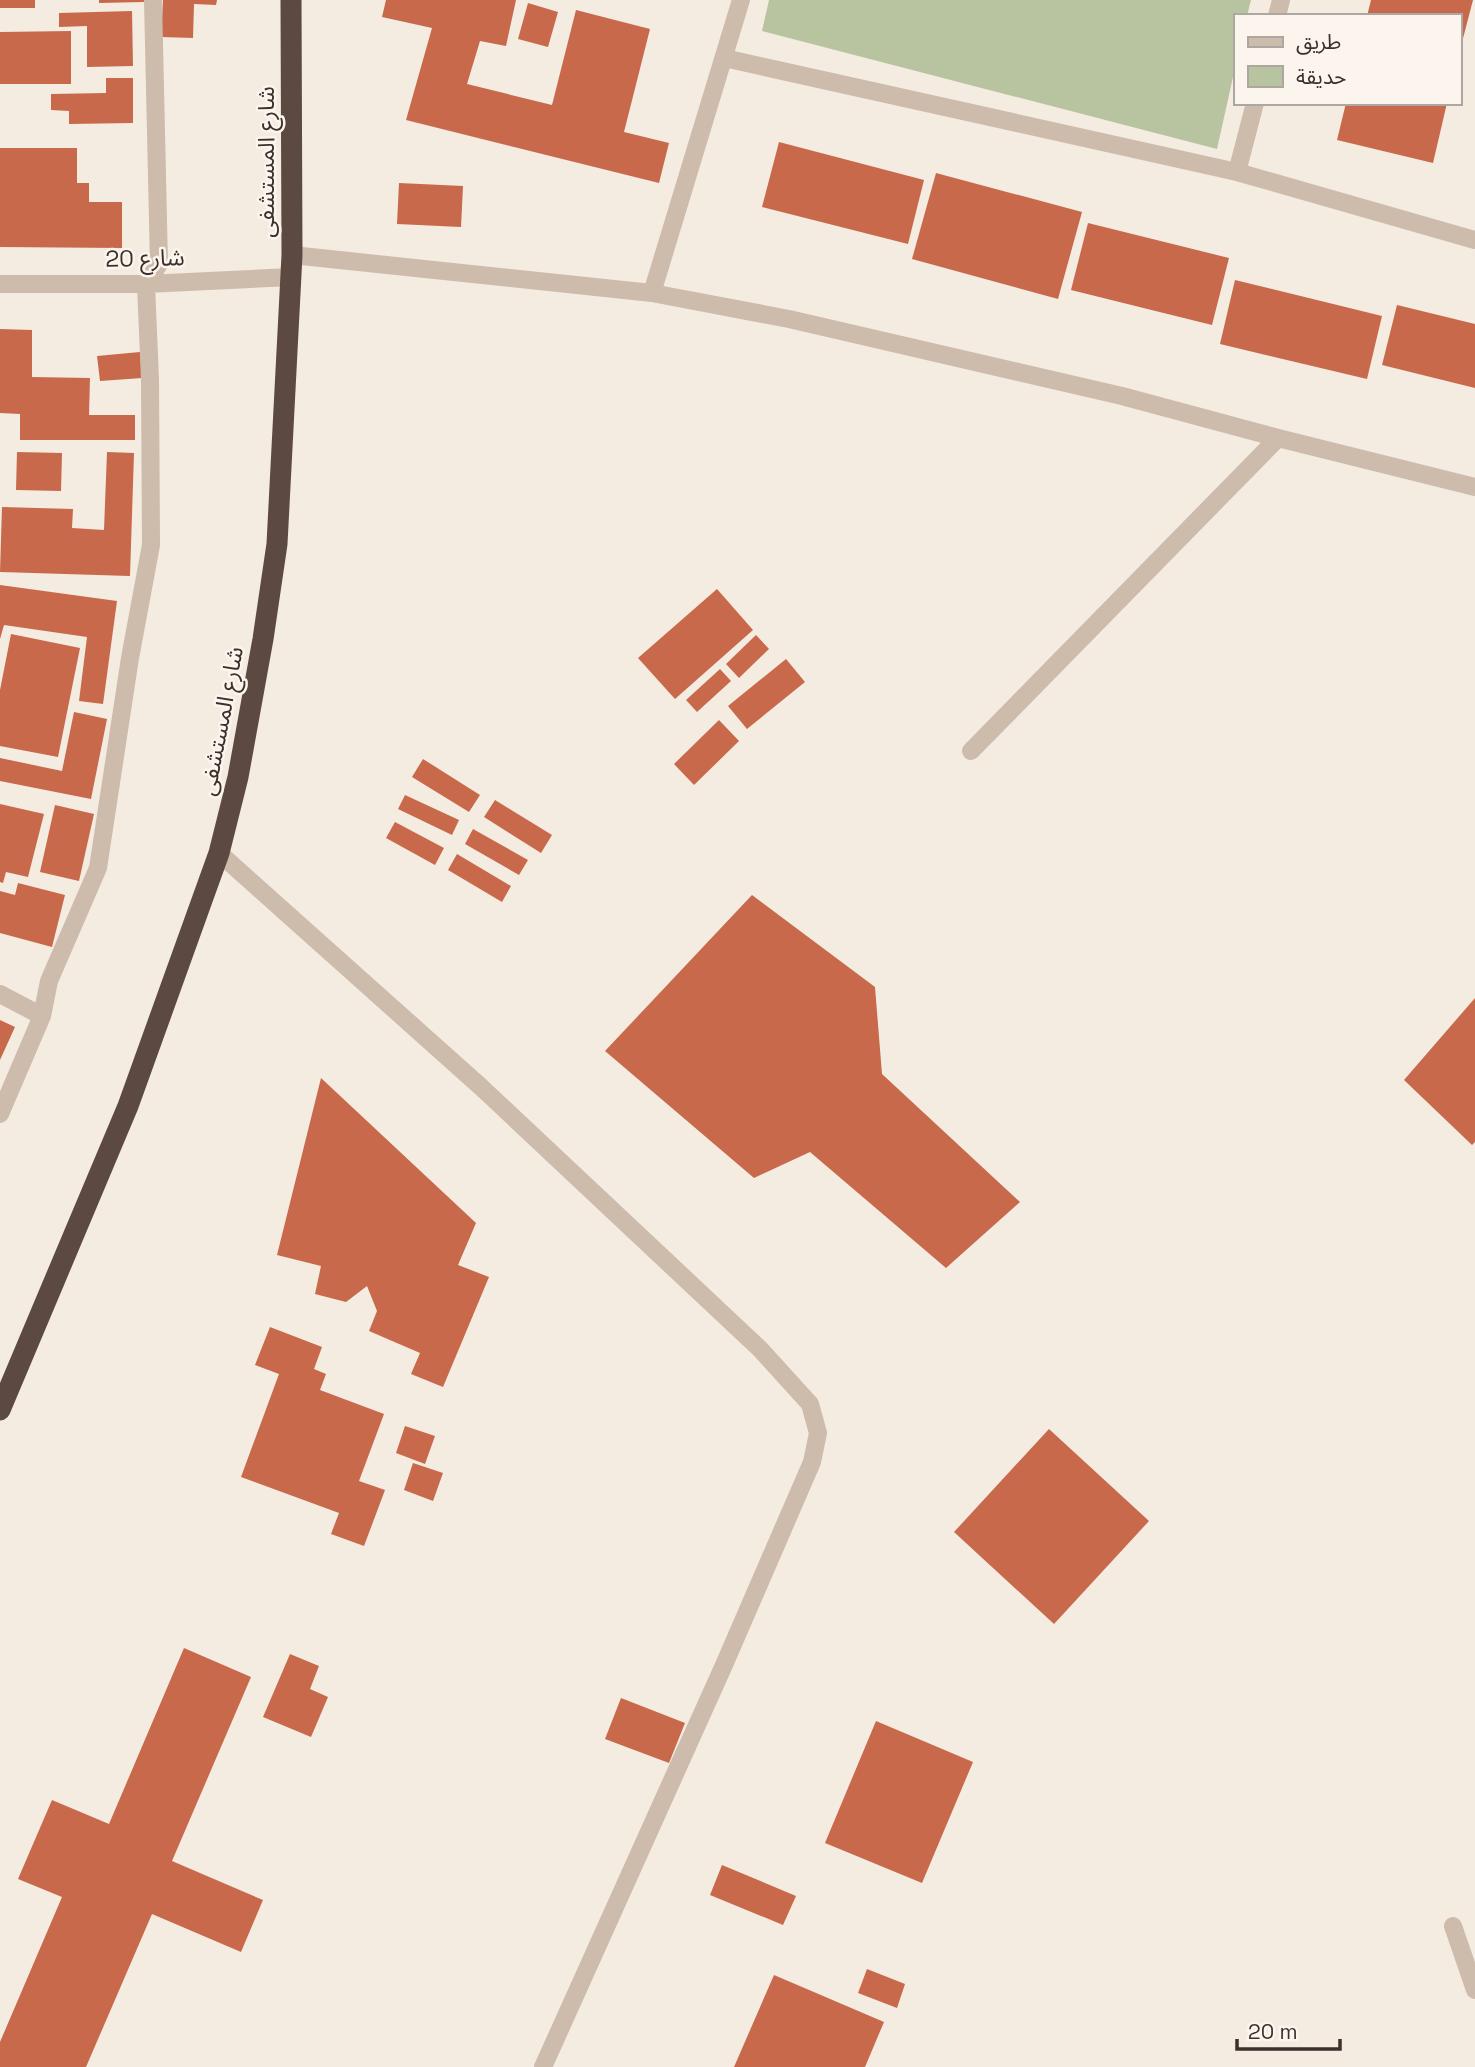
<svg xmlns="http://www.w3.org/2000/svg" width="1475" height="2067" viewBox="0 0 1475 2067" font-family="'Space Grotesk','Noto Sans Arabic',sans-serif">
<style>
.green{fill:#b8c4a0}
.building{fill:#c8694b}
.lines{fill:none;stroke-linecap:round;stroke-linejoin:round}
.minor{stroke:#cdbbac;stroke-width:18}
.highway{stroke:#5c4a42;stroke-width:21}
.labels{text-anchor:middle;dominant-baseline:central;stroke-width:5;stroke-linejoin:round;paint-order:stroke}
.street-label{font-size:23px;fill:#3b302b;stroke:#fbf5ee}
</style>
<rect width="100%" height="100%" fill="#f4ebe1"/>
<path class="green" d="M769,0H1251L1247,16H1235V68L1217,149L762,31Z"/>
<path class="building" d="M0,0H35V8H0Z
M99,0H144V2L99,3Z
M163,0H217L216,5L194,4L193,38L161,37Z
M386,0H516L506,46L480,41L467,84L552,105L576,10L650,29L624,132L669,143L659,183L406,120L432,28L382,17Z
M1371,0H1473L1460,50L1459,16H1367Z
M528,3L558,12L548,47L518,39Z
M132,11L133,66L87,67V26L59,27V13Z
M71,31V84H0V32Z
M106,78H133V123L69,124V111L51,110V94L106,93Z
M1346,103H1447L1433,163L1337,140Z
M779,142L924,180L908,244L762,207Z
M0,148H77V183H89V202H122V248L0,247Z
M936,173L1082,212L1058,299L912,259Z
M399,183L463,186L461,227L397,224Z
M1088,223L1229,258L1212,325L1071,290Z
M1235,280L1382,316L1367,379L1220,344Z
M1397,305L1475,324V388L1382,365Z
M0,329L32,330V377L90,378L89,415H135V440H20V414L0,413Z
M140,352L142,378L100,381L97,356Z
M17,452L62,453L61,491L16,490Z
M107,452L134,453L130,576L0,572L2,507L73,509L72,528L104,530Z
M0,585L117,601L103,704L79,701L87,637L4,625L0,639Z
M717,589L753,630L675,699L638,658Z
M11,634L80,648L58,757L0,746V690Z
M756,635L769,649L739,678L726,664Z
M786,659L805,682L747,729L728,706Z
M720,669L731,681L697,712L686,700Z
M74,712L107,719L91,799L0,781V758L62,771Z
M719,720L739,741L694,785L674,764Z
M423,759L480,795L469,812L412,777Z
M405,795L459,820L452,835L398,809Z
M495,800L552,835L541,853L484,817Z
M0,804L44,814L28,877L6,872L3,883L0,882Z
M55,805L94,814L79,881L40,872Z
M395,822L444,848L435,865L386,838Z
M473,829L528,860L519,875L465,844Z
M457,854L511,886L502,902L448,870Z
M18,883L65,895L52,947L0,933V891L15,895Z
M752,895L875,987L882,1074L1020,1202L946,1268L810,1152L754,1178L605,1051Z
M1475,998V1142L1472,1145L1404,1080Z
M0,1020L15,1027L0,1060Z
M321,1078L476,1223L458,1265L489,1277L443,1387L411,1374L420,1353L369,1331L377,1311L367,1286L346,1302L315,1294L321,1266L277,1255Z
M270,1327L322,1347L314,1369L326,1374L320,1390L384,1414L359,1481L385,1490L364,1546L331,1534L339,1513L241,1477L279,1374L255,1365Z
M405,1426L435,1436L425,1464L396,1453Z
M1049,1429L1149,1521L1054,1624L954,1532Z
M413,1463L443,1473L433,1501L404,1490Z
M184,1648L251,1677L172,1861L263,1900L241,1952L152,1914L86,2067H0V2042L62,1897L18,1879L52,1800L109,1824Z
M290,1654L319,1666L310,1689L328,1697L311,1737L263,1717Z
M621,1698L685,1723L669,1763L605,1739Z
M876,1721L973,1762L922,1883L825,1843Z
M722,1865L796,1896L783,1925L710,1895Z
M867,1969L905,1984L897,2008L858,1993Z
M774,1975L884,2022L865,2067H734Z"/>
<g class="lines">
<path class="minor" d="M1277,16L1281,0
M724,58L1237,172L1475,240
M1237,172L1255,103
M292,255L652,293L789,319L1122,396L1278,438L1475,487
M0,284H146L291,277
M652,293L741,0
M971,751L1278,438
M219,853L481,1087L760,1349L810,1404L818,1433L812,1462L724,1665L543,2067
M0,994L42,1016
M0,1114L42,1016L49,981L98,868L130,658L151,545L150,380L146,284L159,264L153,0
M1453,1926L1475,1990"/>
<path class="highway" d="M0,1410L128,1106L219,853L238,777L263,639L277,544L292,255L291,0"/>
</g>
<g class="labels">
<g class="street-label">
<text transform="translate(266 162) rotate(-90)">شارع المستشفى</text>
<text transform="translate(145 258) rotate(-1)">شارع 20</text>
<text transform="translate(221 721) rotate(-79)">شارع المستشفى</text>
</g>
</g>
<rect x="1234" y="14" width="228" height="91" fill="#fbf5ee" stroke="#aea6a0" stroke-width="2"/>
<rect x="1248" y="37" width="35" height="10" fill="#cdbbac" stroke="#aea6a0" stroke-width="2"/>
<text x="1296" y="49" font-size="21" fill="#3b302b">طريق</text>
<rect x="1248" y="66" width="35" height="21" fill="#b8c4a0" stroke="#aea6a0" stroke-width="2"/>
<text x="1296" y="84" font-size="21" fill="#3b302b">حديقة</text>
<path d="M1237 2039v10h103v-10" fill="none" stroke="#3b302b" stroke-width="3.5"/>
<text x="1248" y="2039" font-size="21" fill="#3b302b" stroke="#fbf5ee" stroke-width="5" paint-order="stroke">20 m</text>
</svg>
